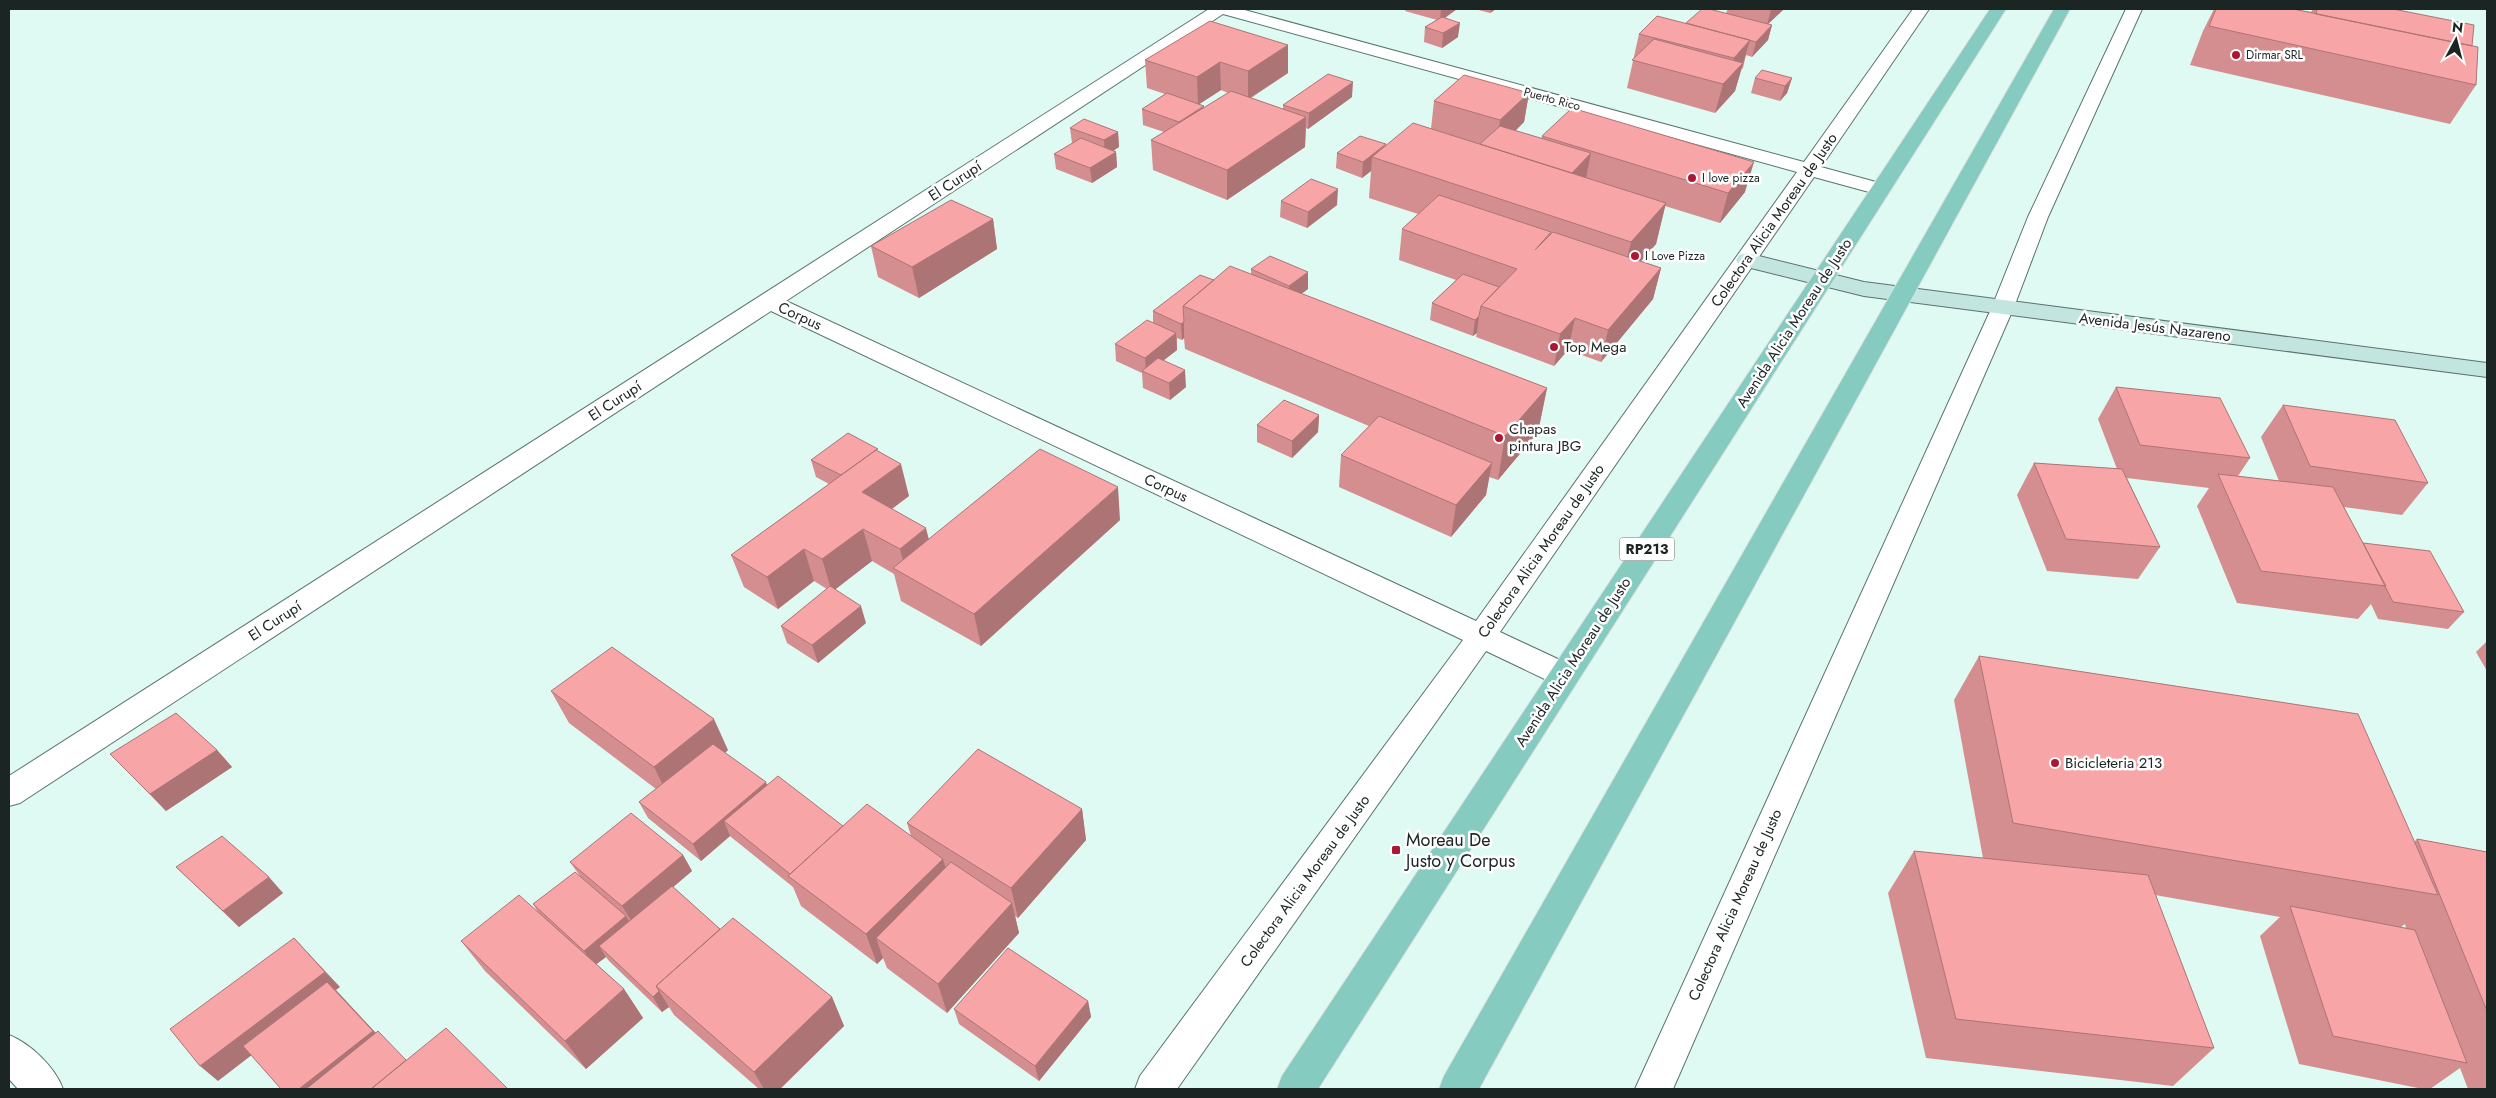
<svg xmlns="http://www.w3.org/2000/svg" width="2496" height="1098" viewBox="0 0 2496 1098" font-family="Jost,sans-serif">
<style>
.lines{fill:none;stroke-linecap:round;stroke-linejoin:round}
.minor-casing{stroke:#5a736e;stroke-width:2}
.secondary-casing{stroke:#5a736e;stroke-width:2}
.primary-casing{stroke:#dfe0e0;stroke-width:2}
.minor{fill:#fff;fill-rule:evenodd}
.secondary{fill:#c2e5e0;fill-rule:evenodd}
.primary{fill:#86cbc0;fill-rule:evenodd}
.wall{fill:#d48e90;fill-rule:evenodd}
.shaded-wall{fill:#ad7475}
.building{fill:#f7a5a7;stroke:#ad7475}
.poi-dot{fill:#ac1736;stroke:#fff;stroke-width:2}
.labels{text-anchor:middle;dominant-baseline:central;stroke-width:5;stroke-linejoin:round;paint-order:stroke}
.far-poi-label{font-size:12px;fill:#1b2523;stroke:#fff;text-anchor:start}
.far-street-label{font-size:12px;fill:#1b2523;stroke:#fff}
.shield{fill:#fff;stroke:#5f6665;stroke-width:1}
.shield-label{font-size:14px;font-weight:bold;fill:#1b2523}
.street-label{font-size:15px;fill:#1b2523;stroke:#fff}
.poi-label{font-size:15px;fill:#1b2523;stroke:#fff;text-anchor:start}
.near-poi-label{font-size:18px;fill:#1b2523;stroke:#fff;text-anchor:start}
</style>
<rect width="100%" height="100%" fill="#defaf3"/>
<g class="lines">
<defs>
<path id="minor" d="M1209,9H1241L1804,162L1913,9H1929L1821,167L1887,185L1890,189L1887,193L1880,195L1814,177L1500,632L1575,667L1579,675L1575,683L1564,687L1553,683L1486,651L1177,1089H1135L1140,1076L1463,640L771,311L20,803L9,806V776ZM1223,14L1797,172L1476,621L786,301Z
M2126,9H2142L2048,217L2014,307L1673,1089H1635L1992,307L2028,217Z
M9,1035C31,1044 55,1067 63,1089H18L9,1079Z"/>
<path id="secondary" d="M1747,253L1864,282L2487,363V377L1864,296L1739,265L1736,260L1739,255Z"/>
<path id="primary" d="M1990,9H2006L1318,1089H1277L1282,1076Z
M2054,9H2070L1479,1089H1439L1444,1076Z"/>
</defs>
<use href="#minor" class="minor-casing"/>
<use href="#secondary" class="secondary-casing"/>
<use href="#primary" class="primary-casing"/>
<use href="#minor" class="minor"/>
<use href="#secondary" class="secondary"/>
<use href="#primary" class="primary"/>
</g>
<path class="wall" d="M1406,9H1457L1445,18L1458,37L1442,48L1424,42L1425,27L1437,20L1405,11Z
M1475,9H1496L1490,13Z
M1728,9H1784L1768,24L1772,25L1768,40L1752,57L1746,55L1743,68L1741,70L1735,91L1715,113L1627,88L1639,34L1686,24L1726,13Z
M2214,9H2293L2311,12L2313,9H2393L2472,46L2476,85L2450,124L2190,65L2203,31Z
M1288,45V73L1251,98L1283,109V105L1352,97L1308,129L1306,128L1305,147L1227,200L1153,170L1151,140L1164,132L1143,125L1142,109L1165,94L1147,88L1145,60ZM1221,90L1228,93L1204,108L1199,104Z
M1755,78H1792L1787,93L1780,101L1751,93Z
M1529,93L1524,122L1515,131L1541,139L1542,136L1745,192L1720,223L1665,206L1656,244L1641,261L1661,268L1653,299L1601,362L1568,350L1554,366L1476,337L1477,333L1473,336L1430,320L1432,303L1456,280L1399,260L1402,229L1418,214L1369,198L1371,171L1362,178L1336,168L1337,153L1386,145L1431,129L1434,101Z
M1070,128L1118,132L1119,147L1114,150L1116,152L1117,167L1092,183L1056,169L1054,154L1072,143Z
M1281,201L1337,205L1307,228L1280,217Z
M993,219L997,249L919,298L878,277L871,246Z
M1251,269L1308,289L1301,294L1547,388L1538,432L1498,480L1489,477L1486,495L1451,537L1339,487L1341,455L1369,426L1185,349L1184,338L1182,340L1177,338V350L1164,360L1186,387L1170,400L1143,388L1142,373L1116,361L1115,344L1153,323V311L1214,280L1251,275Z
M2116,387L2250,458L2238,476L2279,481L2261,437L2283,405L2428,483L2402,515L2344,507L2363,543L2464,612L2448,629L2378,619L2371,604L2358,619L2237,603L2197,506L2209,488L2127,478L2160,547L2138,579L2047,571L2017,495L2034,463L2117,469L2098,419Z
M1319,415L1318,432L1292,458L1257,442V425Z
M879,451L909,496L892,509L929,539L1120,520L981,646L901,601L894,574L872,561L835,589L866,623L818,663L787,643L781,626L827,589L814,581L778,609L744,587L731,555L829,484L816,477L811,460Z
M2487,641V671L2476,652Z
M1979,656L2414,842L2417,839L2487,852V1089H2468L2460,1068L2430,1089H2423L2299,1064L2260,936L2280,917L2155,895L2214,1048L2173,1086L1926,1058L1888,893L1914,851L1983,858L1954,700ZM2405,924L2406,928L2401,927Z
M551,691L728,750L725,753L767,785L843,826L911,836L907,823L1082,809L1086,840L1018,918L1015,916L1019,933L947,1013L887,968L883,958L877,964L801,906L793,887L731,837L730,836L701,861L648,818L639,802L656,789L569,723Z
M217,750L232,767L166,811L110,754Z
M683,855L692,871L673,887L720,929L832,997L844,1026L780,1089H759L674,1015L669,1007L662,1012L609,961L606,957L596,964L624,989L643,1018L586,1069L485,971L461,941L538,912L533,904L580,876L570,862Z
M176,867L283,893L239,927Z
M1088,1001L1091,1017L1039,1081L959,1024L954,1009Z"/>
<path class="shaded-wall" d="M1441,9H1457L1440,21Z
M1491,9H1496L1490,13Z
M1772,9H1784L1767,25L1771,10Z
M1460,23L1458,37L1442,48L1443,33Z
M1772,25L1768,40L1752,57L1756,42Z
M1750,40L1735,91L1715,113L1723,84L1729,78L1734,58Z
M1288,45V73L1248,99V71Z
M1220,62L1221,90L1198,105L1197,77Z
M1792,78L1787,93L1780,101L1785,86Z
M1353,82L1352,97L1308,129L1309,113Z
M1529,93L1524,122L1496,150L1500,120Z
M1204,106V121L1180,137L1179,122Z
M1306,117L1305,147L1227,200V170Z
M1118,132L1119,147L1105,156L1104,140Z
M1386,144L1372,157L1371,171L1362,178L1363,162Z
M1116,152L1117,167L1092,183L1090,168Z
M1591,153L1585,183L1564,181Z
M1754,162L1745,192L1720,223L1728,193Z
M1338,189L1337,205L1307,228L1308,212Z
M1666,203L1656,244L1621,284L1631,242Z
M993,219L997,249L919,298L912,267Z
M1661,268L1653,299L1601,362L1608,330Z
M1308,272V289L1289,303V286Z
M1479,316L1477,333L1473,336L1475,320Z
M1575,318L1568,350L1554,366L1560,334Z
M1184,322V338L1182,340L1181,324Z
M1176,333L1177,350L1147,373H1146L1145,358Z
M1185,370L1186,387L1170,400L1169,383Z
M1547,388L1538,432L1498,480L1505,436Z
M1319,415L1318,432L1292,458V441Z
M1492,463L1486,495L1451,537L1456,505Z
M901,464L909,496L871,524L862,492Z
M1118,487L1120,520L981,646L974,614Z
M926,528L934,560L907,576L900,549Z
M863,529L872,561L832,592L822,559Z
M804,549L814,581L778,609L767,577Z
M861,606L866,623L818,663L812,645Z
M714,719L728,750L670,799L654,767Z
M217,750L232,767L166,811L150,794Z
M766,782L773,799L724,821L730,836L701,861L693,844Z
M1082,809L1086,840L1018,918L1011,888Z
M683,855L692,871L632,922L622,906Z
M943,859L952,889L876,938L883,958L877,964L866,934Z
M269,877L283,893L239,927L223,911Z
M1012,903L1019,933L947,1013L938,984Z
M626,916L635,932L599,946L606,957L594,966L584,951Z
M294,938L340,987L336,990L388,1046L334,1089H299L336,990L218,1081L200,1066Z
M624,989L643,1018L586,1069L565,1041Z
M659,991L669,1007L662,1012L653,997Z
M832,997L844,1026L780,1089H764L754,1072Z
M1088,1001L1091,1017L1039,1081L1035,1066Z"/>
<path class="building" d="M1702,9H1709L1772,25L1756,42L1686,23Z
M2216,9H2293L2478,47L2476,85L2209,26Z
M2317,9H2393L2474,25L2472,46L2316,14Z
M1657,16L1750,40L1734,58L1639,34Z
M1442,17L1460,23L1443,33L1425,27Z
M1210,21L1288,45L1248,71L1220,62L1197,77L1145,60Z
M1654,39L1743,63L1723,84L1632,60Z
M1762,70L1792,78L1785,86L1755,78Z
M1328,74L1353,82L1309,113L1283,105Z
M1464,75L1529,93L1500,120L1434,101Z
M1231,91L1306,117L1227,170L1151,140Z
M1167,93L1204,106L1179,122L1142,109Z
M1572,108L1754,162L1728,193L1542,136Z
M1084,119L1118,132L1104,140L1070,128Z
M1413,123L1666,203L1631,242L1372,157Z
M1500,126L1591,153L1572,173L1480,144Z
M1360,136L1386,144L1363,162L1337,153Z
M1081,138L1116,152L1090,168L1054,154Z
M1311,179L1338,189L1308,212L1281,201Z
M1439,195L1551,232L1535,250L1553,232L1661,268L1608,330L1575,318L1560,334L1481,306L1517,269L1402,229Z
M951,200L993,219L912,267L871,246Z
M1270,256L1308,272L1289,286L1251,269Z
M1230,266L1547,388L1505,436L1183,306Z
M1463,274L1499,287L1481,306L1479,316L1475,320L1432,303Z
M1200,275L1214,280L1183,306L1184,322L1181,324L1153,311Z
M1147,320L1176,333L1145,358L1115,344Z
M1158,358L1185,370L1169,383L1142,371Z
M2116,387L2220,398L2250,458L2140,445Z
M1284,400L1319,415L1292,441L1257,425Z
M2283,405L2395,420L2428,483L2310,466Z
M1379,416L1492,463L1456,505L1341,455Z
M848,433L878,449L876,450L841,475L811,460Z
M1040,449L1118,487L974,614L893,568Z
M876,450L901,464L862,492L926,528L900,549L863,529L822,559L804,549L767,577L731,555Z
M2034,463L2122,469L2160,547L2066,539Z
M2218,474L2333,487L2386,586L2261,571Z
M2363,543L2430,551L2464,612L2393,602Z
M830,586L861,606L812,645L781,626Z
M612,647L714,719L654,767L551,691Z
M1979,656L2358,714L2438,895L2013,823Z
M176,713L217,750L150,794L110,754Z
M713,744L766,782L693,844L639,802Z
M978,749L1082,809L1011,888L907,823Z
M778,776L843,826L790,874L724,821Z
M867,804L943,859L866,934L788,876Z
M631,813L683,855L622,906L570,862Z
M222,836L269,877L223,911L176,867Z
M2417,839L2487,852V1011Z
M1914,851L2148,875L2214,1048L1956,1019Z
M951,862L1012,903L938,984L876,938Z
M575,872L626,916L584,951L533,904Z
M672,886L720,929L656,986L659,991L653,997L599,946Z
M519,895L624,989L565,1041L461,941Z
M2290,906L2415,930L2467,1063L2333,1036Z
M733,918L832,997L754,1072L656,986Z
M294,938L325,972L200,1066L170,1029Z
M1008,948L1088,1001L1035,1066L954,1009Z
M327,982L373,1031L299,1089H281L243,1046Z
M446,1028L508,1089H371Z
M378,1031L406,1060L371,1089H306Z"/>
<g class="poi-dot">
<circle cx="2236" cy="55" r="5"/>
<circle cx="1692" cy="178" r="5"/>
<circle cx="1635" cy="256" r="5"/>
<circle cx="1554" cy="347" r="5"/>
<circle cx="1499" cy="438" r="5"/>
<circle cx="2055" cy="763" r="5"/>
<rect x="1391" y="845" width="10" height="10" rx="2.5"/>
</g>
<g class="labels">
<g class="far-poi-label">
<text x="2246" y="55">Dirmar SRL</text>
<text x="1702" y="178">I love pizza</text>
<text x="1645" y="256">I Love Pizza</text>
</g>
<g class="far-street-label">
<text transform="translate(1552 99) rotate(15)">Puerto Rico</text>
</g>
<rect class="shield" x="1619.5" y="537.5" width="55" height="23" rx="4"/>
<g class="shield-label">
<text x="1647" y="549">RP213</text>
</g>
<g class="street-label">
<text transform="translate(955 181) rotate(-33)">El Curupí</text>
<text transform="translate(1774 220) rotate(-55)">Colectora Alicia Moreau de Justo</text>
<text transform="translate(800 316) rotate(25)">Corpus</text>
<text transform="translate(1794 323) rotate(-57)">Avenida Alicia Moreau de Justo</text>
<text transform="translate(2155 327) rotate(7)">Avenida Jesús Nazareno</text>
<text transform="translate(615 401) rotate(-33)">El Curupí</text>
<text transform="translate(1166 488) rotate(25)">Corpus</text>
<text transform="translate(1541 551) rotate(-55)">Colectora Alicia Moreau de Justo</text>
<text transform="translate(275 621) rotate(-33)">El Curupí</text>
<text transform="translate(1573 662) rotate(-57)">Avenida Alicia Moreau de Justo</text>
<text transform="translate(1305 881) rotate(-54)">Colectora Alicia Moreau de Justo</text>
<text transform="translate(1735 905) rotate(-66)">Colectora Alicia Moreau de Justo</text>
</g>
<g class="poi-label">
<text x="1564" y="347">Top Mega</text>
<text x="1509" y="429">Chapas<tspan x="1509" dy="17">pintura JBG</tspan></text>
<text x="2065" y="763">Bicicleteria 213</text>
</g>
<g class="near-poi-label">
<text x="1406" y="840">Moreau De<tspan x="1406" dy="21">Justo y Corpus</tspan></text>
</g>
</g>
<rect width="2496" height="1098" fill="none" stroke="#1b2523" stroke-width="20"/>
<g transform="translate(2456 40) rotate(7)" stroke="#ffffff" stroke-width="4" paint-order="stroke">
<path d="M0-4L9 19L0 12L-9 19Z" fill="#1b2523"/>
<text y="-8" font-size="14" font-weight="bold" text-anchor="middle" fill="#1b2523">N</text>
</g>
</svg>
